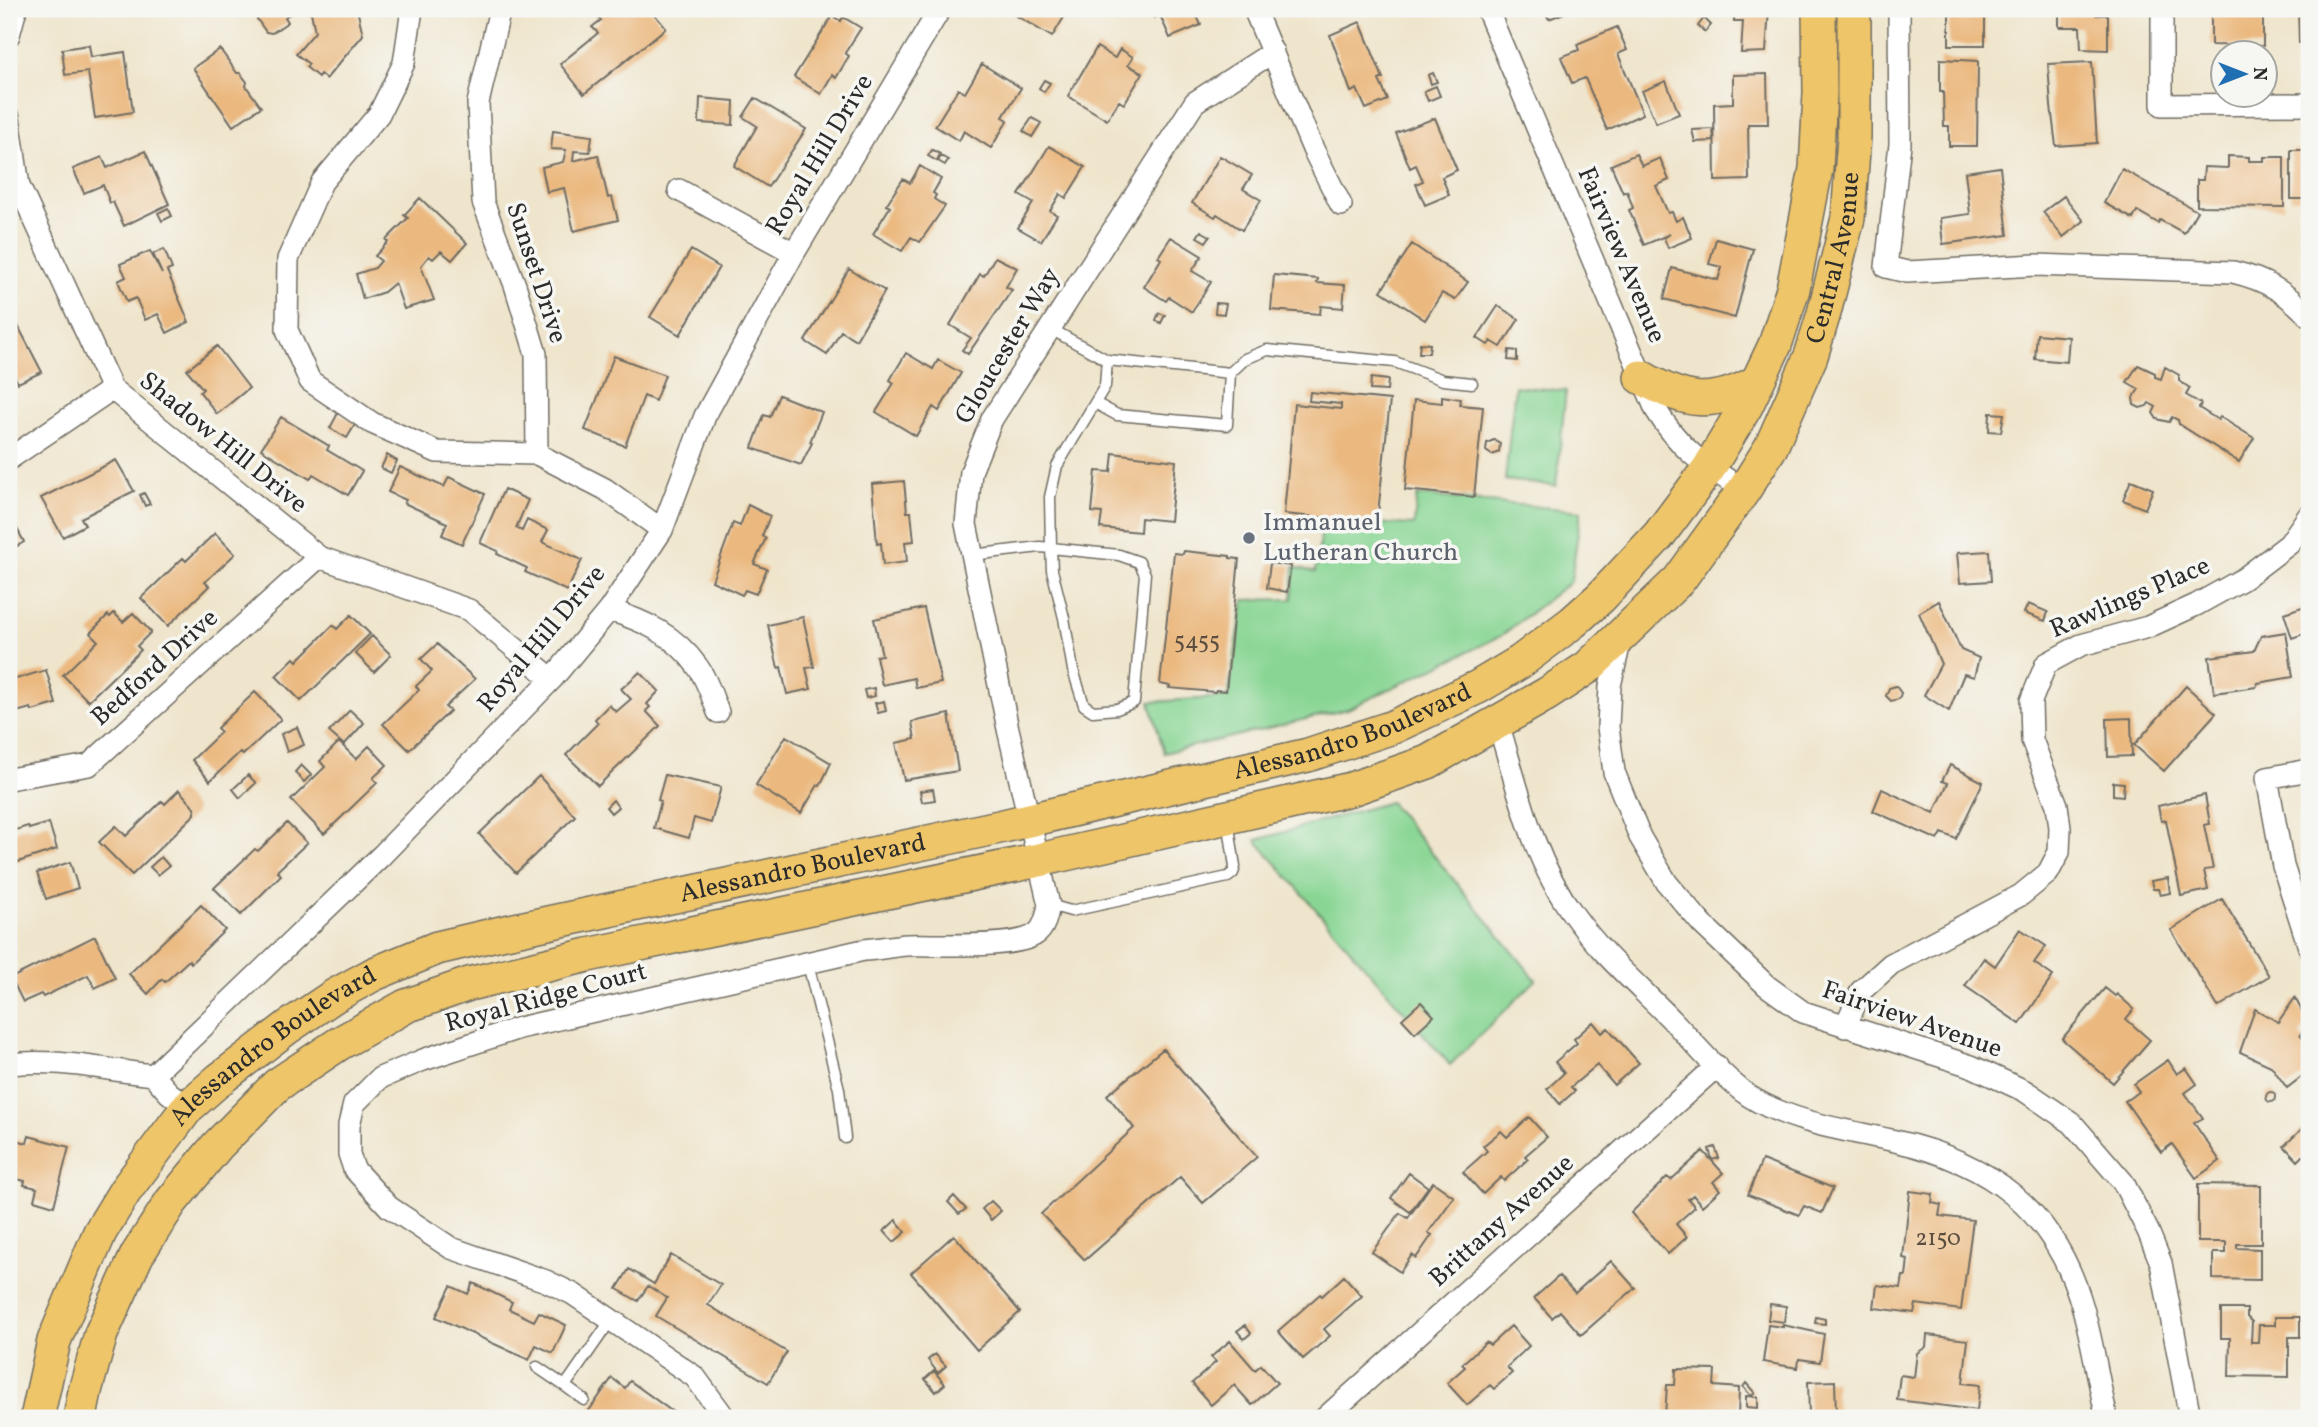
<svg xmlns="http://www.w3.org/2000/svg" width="2318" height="1427" viewBox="0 0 2318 1427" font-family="Vollkorn,serif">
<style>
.green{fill:#89d694;stroke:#5a8060;stroke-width:2}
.building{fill:#ebb980}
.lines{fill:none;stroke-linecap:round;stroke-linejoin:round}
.lane-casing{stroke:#706c63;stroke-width:13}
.street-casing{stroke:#706c63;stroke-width:24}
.primary-casing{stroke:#706c63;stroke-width:36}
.lane{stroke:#fff;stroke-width:10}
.street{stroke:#fff;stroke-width:21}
.primary{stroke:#eec569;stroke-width:33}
.worship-dot{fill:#6b7280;stroke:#f6f6f2;stroke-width:2.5}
.labels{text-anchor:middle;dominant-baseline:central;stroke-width:7;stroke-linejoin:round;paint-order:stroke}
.number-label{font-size:23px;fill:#5b4e40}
.street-label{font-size:26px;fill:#2b2b2b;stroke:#f6f6f2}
.worship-label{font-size:26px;fill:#5b616d;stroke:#f6f6f2;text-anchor:start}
</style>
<rect width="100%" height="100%" fill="#f6f6f2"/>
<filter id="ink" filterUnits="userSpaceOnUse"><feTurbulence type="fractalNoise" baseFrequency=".0143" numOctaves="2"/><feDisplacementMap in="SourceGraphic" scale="14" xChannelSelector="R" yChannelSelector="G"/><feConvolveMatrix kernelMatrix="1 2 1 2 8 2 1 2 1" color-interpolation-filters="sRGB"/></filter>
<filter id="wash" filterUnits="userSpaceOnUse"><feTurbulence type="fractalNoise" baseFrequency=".00686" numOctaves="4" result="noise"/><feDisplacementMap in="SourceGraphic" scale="28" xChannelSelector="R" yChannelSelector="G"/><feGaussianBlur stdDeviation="1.57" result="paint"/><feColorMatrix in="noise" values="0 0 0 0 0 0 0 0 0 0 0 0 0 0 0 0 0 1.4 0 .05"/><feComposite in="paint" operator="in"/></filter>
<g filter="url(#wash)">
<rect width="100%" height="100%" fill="#efe5cc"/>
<path class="green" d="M1515,386L1566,391L1556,486L1505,480Z
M1417,495L1581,511L1571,581L1501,636L1348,709L1164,753L1150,702L1228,697L1244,600L1292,599L1294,567L1315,572L1323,521L1414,525Z
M1390,802L1536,980L1450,1065L1256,840Z"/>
<g id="blocks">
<path class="building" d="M250,9H357L363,35L326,79L320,74L318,77L306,67L309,64L296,54L315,32L311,12L294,11L285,17L288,22L272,33L266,32Z
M592,9H650L666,28L584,94L560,64L598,33L592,27L601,20Z
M1005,9H1069L1052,37Z
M1150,9H1194L1201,25L1170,38L1160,15L1154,18Z
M1543,9H1574L1549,19Z
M1734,9H1769L1766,52L1741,53L1743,21H1734Z
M1954,9H1985V45H1949V12H1954Z
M2059,9H2096V15H2108V50L2081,49L2080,27H2059Z
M2211,9H2263V46L2211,45Z
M2298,9H2309V43H2299Z
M832,16L841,21L843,17L861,28L845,53L849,56L836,78L832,75L821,94L794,77Z
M1704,18L1711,25L1705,32L1698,26Z
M1360,22L1383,78L1379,80L1388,100L1366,109L1357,89L1351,92L1330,35Z
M1617,27L1627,50L1618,54L1643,114L1607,130L1585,78L1572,83L1561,57L1579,50L1577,44Z
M89,45L91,57L125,52L133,112L95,118L88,72L65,75L62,49Z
M1097,47L1115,58L1120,49L1133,57L1128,65L1143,73L1124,104L1119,101L1107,120L1068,96Z
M220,49L237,73H240L247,82L246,86L261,107L233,126L193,68Z
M1940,59L1978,61L1977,146H1949V126H1944L1943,92H1940Z
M2092,62L2097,143L2056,146L2051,106L2048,64Z
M982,64L1021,88L1003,117L1008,120L991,148L964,131L959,141L935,126L958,89L965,93Z
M1433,73L1437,82L1431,84L1428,75Z
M1767,74L1768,124H1748L1749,180L1715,181L1714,104L1733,103V75Z
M1044,80L1050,83L1044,92L1039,88Z
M1666,81L1679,114L1656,123L1642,91Z
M1436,86L1440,96L1428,101L1424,91Z
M700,98L734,101L733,125L699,123Z
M755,98L806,129L768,187L734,166L757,126L743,117Z
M1032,118L1041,123L1032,137L1023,131Z
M1435,118L1457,170L1442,177L1449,195L1425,205L1416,184L1423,181L1416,165L1410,168L1396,133Z
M1713,129L1714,141L1695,142L1692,130Z
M553,131L592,136L590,152L574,151L573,161L598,155L608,198L612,197L618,220L574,231L564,188L547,192L542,167L563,162L566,150L551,149Z
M1049,146L1085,167L1066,198L1060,194L1050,211L1057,215L1041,241L1018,228L1033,203L1019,195Z
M932,150L940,154L937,161L928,156Z
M2291,150H2309V199H2291Z
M145,151L169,204L124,226L113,202L110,203L103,185L84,193L73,169L102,157L107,168Z
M1636,154L1642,166L1660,158L1669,180L1656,186L1668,213L1672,212L1676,221L1683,217L1692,238L1668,248L1664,238L1670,234L1644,245L1629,210L1633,208L1627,191L1623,193L1611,165Z
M941,156L948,160L945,165L938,161Z
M1220,156L1252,175L1243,189L1261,200L1242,230L1217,214L1215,217L1192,203Z
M2228,156L2249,157V161H2264V157H2284V207L2197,206V180H2203L2204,167L2228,168Z
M920,166L941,179L933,193L936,195L934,199L945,206L920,242L911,237L902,251L873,234L890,207L886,205L903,179L910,183Z
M2000,167L2008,235L1943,244L1940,218L1970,214L1965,172Z
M2122,169L2197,211L2184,233L2160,220L2158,223L2137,211L2133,219L2104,203Z
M2064,196L2084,221L2063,237L2043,212Z
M420,198L467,243L452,260L441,251L433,259L429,256L421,266L434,300L404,309L395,283L384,292L363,299L356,274L375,268L381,261L375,256L388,242L386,240L408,218L404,215Z
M168,208L172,216L162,221L158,213Z
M1201,231L1210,236L1206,242L1197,237Z
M1171,237L1202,256L1192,271L1211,282L1192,312L1169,297L1166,301L1144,287L1161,259L1158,257Z
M1716,239L1753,249L1735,318L1664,299L1672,268L1718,280L1722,267L1709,264Z
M1412,244L1468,282L1455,300L1442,293L1425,320L1381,291Z
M164,249L172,269L167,271L189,322L167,333L158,314L145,320L136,298L127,302L118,281L126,277L120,264L150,251L162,274L153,254Z
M691,250L719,267L680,335L650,317Z
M995,257L1017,268L1006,287L1012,290L968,354L962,350L971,338L950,325L980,274L984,276Z
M849,269L885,291L856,340L841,331L827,355L805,341Z
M1274,275L1318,279L1317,283L1345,285L1343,308L1321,306L1320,314L1271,310Z
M1216,303L1226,304L1224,314L1215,313Z
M1498,306L1519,319L1501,347L1491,341L1488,345L1477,338Z
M1159,313L1165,315L1161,323L1156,320Z
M9,320L11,325L16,322L42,372L18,383L9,366Z
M2037,334L2069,337L2067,362L2035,359Z
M1420,343L1430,344L1429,353H1419Z
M217,346L249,388L217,414L200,392L203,389L187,370Z
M1509,350L1517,351V361L1508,360Z
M906,353L933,369L938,360L961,373L939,411L933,407L916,436L876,412L894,383L890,380Z
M614,356L665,375L655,401L644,396L625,446L585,430Z
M2138,365L2155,373V377L2161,379L2165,367L2179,375V381L2190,388L2186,395L2201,404L2199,408L2218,420L2220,417L2254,438L2239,462L2179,424L2178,420L2172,417L2169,422L2157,419L2153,413L2156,407L2149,403L2147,406L2140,408L2134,405L2133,398L2139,389L2127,382Z
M1371,378L1388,380L1387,391L1370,390Z
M1310,392L1390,400L1377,523L1284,514L1294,404L1341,409V404L1309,401Z
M779,395L822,412L810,442L812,443L801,465L752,448L764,415L770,417Z
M1442,396L1461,399L1460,405L1483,407L1474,497L1405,490L1414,400L1442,403Z
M338,413L356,423L347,438L330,428Z
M1990,413L2004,414L2001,432L1989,431Z
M281,417L329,446L327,450L362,471L348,495L313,474L310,479L261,449Z
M1494,440L1500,444L1499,452L1492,455L1486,451L1487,443Z
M1113,453L1176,461L1170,521L1141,518L1140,532L1100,528L1102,513L1092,512L1096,471L1111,472Z
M387,455L397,461L391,473L381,468Z
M116,460L134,491L81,518L85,525L63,537L41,498Z
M400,467L444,487L449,477L485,494L462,544L442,535L447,523L404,503L406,500L388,492Z
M2131,480L2153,489L2145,509L2123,500Z
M904,481L907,512H911L914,541L905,542L907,562L883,565L881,543L877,544L872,484Z
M504,489L528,500L516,528L522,531L527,520L548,530L542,542L582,560L567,591L525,572L527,568L497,554L498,551L480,543Z
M144,493L150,504L145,506L140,495Z
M748,505L770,516L762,536L766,538L754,564L767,569L756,594L745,590L742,595L712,581L733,523L740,526Z
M12,519L24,542L9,551V521Z
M215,533L235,554L205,582L209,586L168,626L141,598L183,558L186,561Z
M1184,551L1230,556V558L1239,559L1226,691L1216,690L1215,692L1169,688L1170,686L1160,684L1174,553L1183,554Z
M1989,551L1991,581L1960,583L1957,553Z
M1270,563L1291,566L1287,592L1267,588Z
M1939,601L1961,650L1979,658L1974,677L1964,674L1949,711L1924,695L1941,664L1919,613Z
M2028,604L2048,612L2045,621L2024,613Z
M2308,605L2309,632L2292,638L2284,613Z
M924,608L941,683L916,688L914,678L882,685L876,656L882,655L874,619Z
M114,613L123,622L133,613L151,632L137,646L141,650L88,701L63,675L98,641L90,633L108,615L110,617Z
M351,615L370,634L301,701L276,676L294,658L297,661L333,625L337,629Z
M803,617L814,667L806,668L811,689L787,694L781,667L778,668L768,625Z
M2286,632L2293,677L2258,683L2256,687L2214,693L2209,657L2254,651L2261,636Z
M372,636L391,655L374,672L355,653Z
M437,644L475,679L445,707L450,711L409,750L383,724L419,690L416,686L432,671L421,659Z
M46,670L56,704L32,711L31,708L9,714V681Z
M640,672L659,691L647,704L650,707L646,711L660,726L598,786L566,755L598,723L595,719L609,705L616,712L631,699L621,689Z
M1896,686L1901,693L1899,699L1891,701L1886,696L1889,688Z
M2186,686L2216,713L2164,771L2134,745Z
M874,688L875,696L866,698L864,690Z
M255,692L281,719L243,755L240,752L210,781L192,760L221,732L217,728Z
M884,701L886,711L878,713L875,703Z
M350,710L364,723L344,745L329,732Z
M949,714L958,771L904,780L896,743L915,739L912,722Z
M2131,718L2132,756L2108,757L2107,719Z
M297,727L304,745L287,752L281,734Z
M786,736L831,763L820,786L818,785L801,813L756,785Z
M339,742L356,759L369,746L387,765L373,778L377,783L324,834L291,800L325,767L320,761Z
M301,765L311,775L304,782L295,772Z
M1950,765L1983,782L1956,839L1942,833L1938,840L1873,811L1882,789L1934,813L1948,783L1942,781Z
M248,775L256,783L240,798L233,789Z
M665,775L721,787L711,823L694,818L689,838L654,828L661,801L658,800Z
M539,776L575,816L516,873L479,834Z
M2113,782L2124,783L2123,796L2113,795Z
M933,789L935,800L922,802L920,791Z
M179,790L195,808V814L132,875L99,842L116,826L126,836L162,801L165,804Z
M2205,795L2210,824L2204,825L2213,869L2204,870L2208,890L2181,896L2166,820L2161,821L2158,806Z
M613,800L618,807L611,813L606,807Z
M49,823L57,849L9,865V832L28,826L29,829Z
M287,823L307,843L277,871L281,875L241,915L214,888L255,849L258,851Z
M161,857L169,866L158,875L150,867Z
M70,862L78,888L46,899L37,873Z
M2168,878L2170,893L2160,895L2158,889H2153L2151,881Z
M2222,899L2269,976L2218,1007L2171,930Z
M201,905L225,930L191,963L189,960L165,982L162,979L148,994L129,974Z
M2020,929L2046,946L2034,963L2053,976L2020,1024L1965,986L1984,958L1995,966Z
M95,936L115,978L95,988L88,975L43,997L41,994L23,1002L11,978Z
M2105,988L2115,996L2117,994L2134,1009L2126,1019L2150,1040L2113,1083L2062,1039Z
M2295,998L2308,1022L2300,1035L2309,1047V1071L2287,1088L2271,1066L2240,1052L2255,1009L2278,1022Z
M1421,1002L1434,1016L1415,1033L1402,1019Z
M1593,1022L1602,1033L1608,1028L1639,1063L1614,1085L1597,1065L1571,1087L1575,1091L1560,1104L1547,1089L1564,1073L1555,1062L1577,1043L1574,1039Z
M1163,1049L1257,1157L1203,1203L1180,1177L1085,1260L1041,1214L1134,1128L1107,1095Z
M2168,1060L2177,1074L2186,1068L2197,1084L2185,1093L2203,1118L2194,1123L2220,1161L2196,1178L2172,1144L2161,1152L2125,1101L2139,1092L2134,1084Z
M2266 1097a5 5 0 1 1 10 0a5 5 0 1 1-10 0Z
M1529,1117L1547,1137L1525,1156L1528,1159L1504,1181L1501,1177L1483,1194L1463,1172L1487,1151L1483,1146L1501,1131L1507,1137Z
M2309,1122V1150L2298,1161L2284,1146Z
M29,1136L69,1147L54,1206L34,1200L37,1188L24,1185L25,1181L13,1178L12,1181L9,1180V1144L11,1145L13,1139L27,1143Z
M1715,1147L1719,1158L1712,1160L1709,1149Z
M1703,1151L1723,1173L1713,1182L1720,1190L1702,1206L1693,1195L1688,1199L1695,1207L1676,1224L1687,1237L1668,1254L1631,1213L1667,1177L1671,1180Z
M1762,1160L1833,1188L1822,1213L1804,1206L1799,1215L1748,1195Z
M1409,1173L1428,1187L1410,1212L1391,1198Z
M1433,1182L1454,1197L1428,1233L1432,1235L1416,1258L1412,1255L1400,1272L1372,1252L1400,1213L1408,1218Z
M2198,1184L2261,1185V1244H2237V1248L2260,1249V1280L2213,1279V1253H2226V1242H2198Z
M1910,1191L1933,1194L1932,1203L1941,1205L1939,1216L1973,1220L1961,1310L1916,1304L1914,1313L1874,1308L1877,1285L1901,1288L1903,1276H1906L1908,1259L1903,1258Z
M954,1196L966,1209L959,1214L948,1202Z
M991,1201L1001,1211L991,1220L982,1209Z
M896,1220L906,1232L894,1242L884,1231Z
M954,1235L1020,1312L977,1350L911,1273Z
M671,1255L721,1285L708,1305L787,1352L768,1383L656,1316L667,1298L648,1286L638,1301L617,1289L629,1269L654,1284Z
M1611,1261L1635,1288L1581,1335L1560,1311L1552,1318L1534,1298L1559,1276L1575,1293Z
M1344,1276L1362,1296L1324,1329L1330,1336L1303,1359L1278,1331L1320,1294L1322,1296Z
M473,1283L512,1302L509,1309L534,1321L539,1312L566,1325L553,1353L536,1345L529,1360L436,1317L451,1286L468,1294Z
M1770,1304L1786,1306L1784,1322L1768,1320Z
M2221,1309H2247V1317L2252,1322L2251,1342H2258L2259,1325H2275V1317H2300V1337H2289V1377L2229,1376L2230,1338H2221Z
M1816,1317L1825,1319V1324L1815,1323Z
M2309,1320V1377H2307L2304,1321Z
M1245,1325L1251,1333L1244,1339L1237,1331Z
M1768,1325L1783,1327V1325L1824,1334L1820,1362L1799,1359L1798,1368L1763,1362Z
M1511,1326L1529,1346L1507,1367L1512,1373L1494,1389L1490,1385L1467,1405L1447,1383L1465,1367L1462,1364L1486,1342L1490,1345Z
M1927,1335L1968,1340L1963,1383L1980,1385L1977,1410L1897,1400L1900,1375L1914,1377L1917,1353L1926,1347Z
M1230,1341L1255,1370L1261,1365L1277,1383L1252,1405L1234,1385L1211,1405L1192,1383L1216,1362L1211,1357Z
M935,1354L946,1366L938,1373L928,1360Z
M1676,1369L1715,1370L1714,1386L1739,1388L1738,1418H1655V1416H1665L1667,1385H1675Z
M934,1371L945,1384L936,1392L925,1379Z
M612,1378L625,1388L630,1381L681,1418H591L586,1415Z
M1835,1381L1836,1414L1809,1415L1808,1382Z
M1746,1383L1755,1393L1751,1396L1743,1387Z
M1746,1396L1758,1397V1408L1746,1407Z"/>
</g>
</g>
<g filter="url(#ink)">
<use href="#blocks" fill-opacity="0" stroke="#706c63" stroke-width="2"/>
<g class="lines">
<defs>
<path id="lane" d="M1049,328L1107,360L1230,373
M1095,403L1117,415L1227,425L1230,373L1245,359L1267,350L1395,362L1443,380L1472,383
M1051,548L1119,555L1139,562L1145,574L1134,702L1117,709L1093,711L1084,705L1073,670L1064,618L1052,570Z
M972,555L1040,547L1051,548L1050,497L1057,466L1105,386L1107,360
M1049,905L1071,911L1228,877L1233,873L1235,867L1228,820
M808,964L839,1089L845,1138
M537,1367L565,1386L611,1320
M565,1386L584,1400"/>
<path id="street" d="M412,9L404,63L379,114L322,182L288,259L287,330L310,381L372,423L437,452L537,454
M500,9L478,103L483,202L515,285L536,354L537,454L605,489L662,530
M1254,9L1313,149L1341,205
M1487,9L1656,410C1683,453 1703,464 1744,490
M1899,9L1900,144L1886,267L1907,272L2036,265L2233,272C2267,280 2285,292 2309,316
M2162,9V105L2309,104
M9,35L16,9
M9,118L19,186L112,389L319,557L469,610L552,679
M679,190L794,253
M9,459L112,389
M609,610C645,621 675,635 697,666C707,679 712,697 718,712
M1621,638L1610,686L1608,727L1614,772L1640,837L1667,883L1702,924L1767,986L1803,1012L1971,1066L2025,1091L2072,1123L2123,1182L2148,1231L2161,1263L2190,1418
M1498,723C1518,788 1532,858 1573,914C1601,954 1640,987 1674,1022C1694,1043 1725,1080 1749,1096C1791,1123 1847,1130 1895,1141C1989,1162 2054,1209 2082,1305C2093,1342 2098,1381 2107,1418
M2309,770L2267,778L2283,866L2309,947
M9,779L89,765L319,557
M1845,1027L1861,991L1891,964L2021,895L2048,873L2059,852L2060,828L2057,805L2032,740L2031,701L2046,664L2081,645L2148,627L2196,605L2243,579L2289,544L2309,515
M9,1064C56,1058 106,1070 153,1075L169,1093L188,1107
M153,1075L382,855L552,679L609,610L662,530L705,416L794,253L940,9
M725,1418L695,1377L573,1294L546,1281L451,1248L389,1207L354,1169L349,1154V1125L354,1104L380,1078L423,1060L519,1028L864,950C878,949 893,946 907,945C934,944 1017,949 1036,934C1045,928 1047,915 1049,905L1008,729L966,524L971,472L992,419L1195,102L1273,52
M1325,1418L1717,1066"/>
<g id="primary">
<path d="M1641,377C1685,403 1712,407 1757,382"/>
<path id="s1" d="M37,1418L54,1341L100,1232L125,1191L188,1107L220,1079L288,1027L334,996L374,974L437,948L501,933L999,827L1308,755L1393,727L1478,687L1520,662L1573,622L1601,597L1659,535L1709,468L1746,406L1775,345L1793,289L1816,169L1820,93L1819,9"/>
<path id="s2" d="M80,1418L85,1391L101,1334L137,1255L171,1202L217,1146L277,1085L340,1043L406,1006L469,984L588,955L1039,860L1351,789L1428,762L1547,694L1588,667L1679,580L1744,490L1771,447L1811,356L1824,313L1848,218L1854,137V9"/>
</g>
</defs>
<use href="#lane" class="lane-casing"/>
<use href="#street" class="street-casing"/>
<use href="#primary" class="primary-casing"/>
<use href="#lane" class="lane"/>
<use href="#street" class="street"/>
<use href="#primary" class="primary"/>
</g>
</g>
<circle class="worship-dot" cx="1249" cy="538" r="7"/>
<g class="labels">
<g class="number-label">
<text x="1197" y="642">5455</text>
<text x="1938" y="1239">2150</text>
</g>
<g class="street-label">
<text transform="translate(820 155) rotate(-59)">Royal Hill Drive</text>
<text transform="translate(1621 255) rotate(67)">Fairview Avenue</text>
<text stroke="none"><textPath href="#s2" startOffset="2272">Central Avenue</textPath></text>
<text transform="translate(536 273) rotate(72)">Sunset Drive</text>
<text transform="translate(1008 346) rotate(-59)">Gloucester Way</text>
<text transform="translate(223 443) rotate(39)">Shadow Hill Drive</text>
<text transform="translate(2130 598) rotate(-23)">Rawlings Place</text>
<text transform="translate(542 639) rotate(-50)">Royal Hill Drive</text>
<text transform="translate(155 668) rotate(-42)">Bedford Drive</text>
<text stroke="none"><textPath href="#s1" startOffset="1589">Alessandro Boulevard</textPath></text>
<text stroke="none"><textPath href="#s1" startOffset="1022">Alessandro Boulevard</textPath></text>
<text transform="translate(546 998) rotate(-15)">Royal Ridge Court</text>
<text transform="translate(1912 1020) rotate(19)">Fairview Avenue</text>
<text stroke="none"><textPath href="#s1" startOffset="455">Alessandro Boulevard</textPath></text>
<text transform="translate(1502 1221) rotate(-42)">Brittany Avenue</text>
</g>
<g class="worship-label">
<text x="1263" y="523">Immanuel<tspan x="1263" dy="30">Lutheran Church</tspan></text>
</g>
</g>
<rect width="2318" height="1427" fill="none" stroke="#f6f6f2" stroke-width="35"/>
<g transform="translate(2244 74) rotate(90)"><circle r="33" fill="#f6f6f2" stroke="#a5a5a2" stroke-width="2"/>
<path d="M0-5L12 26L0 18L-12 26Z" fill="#1f6fb2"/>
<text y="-10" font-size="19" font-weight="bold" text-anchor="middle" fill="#2b2b2b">N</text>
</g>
</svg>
